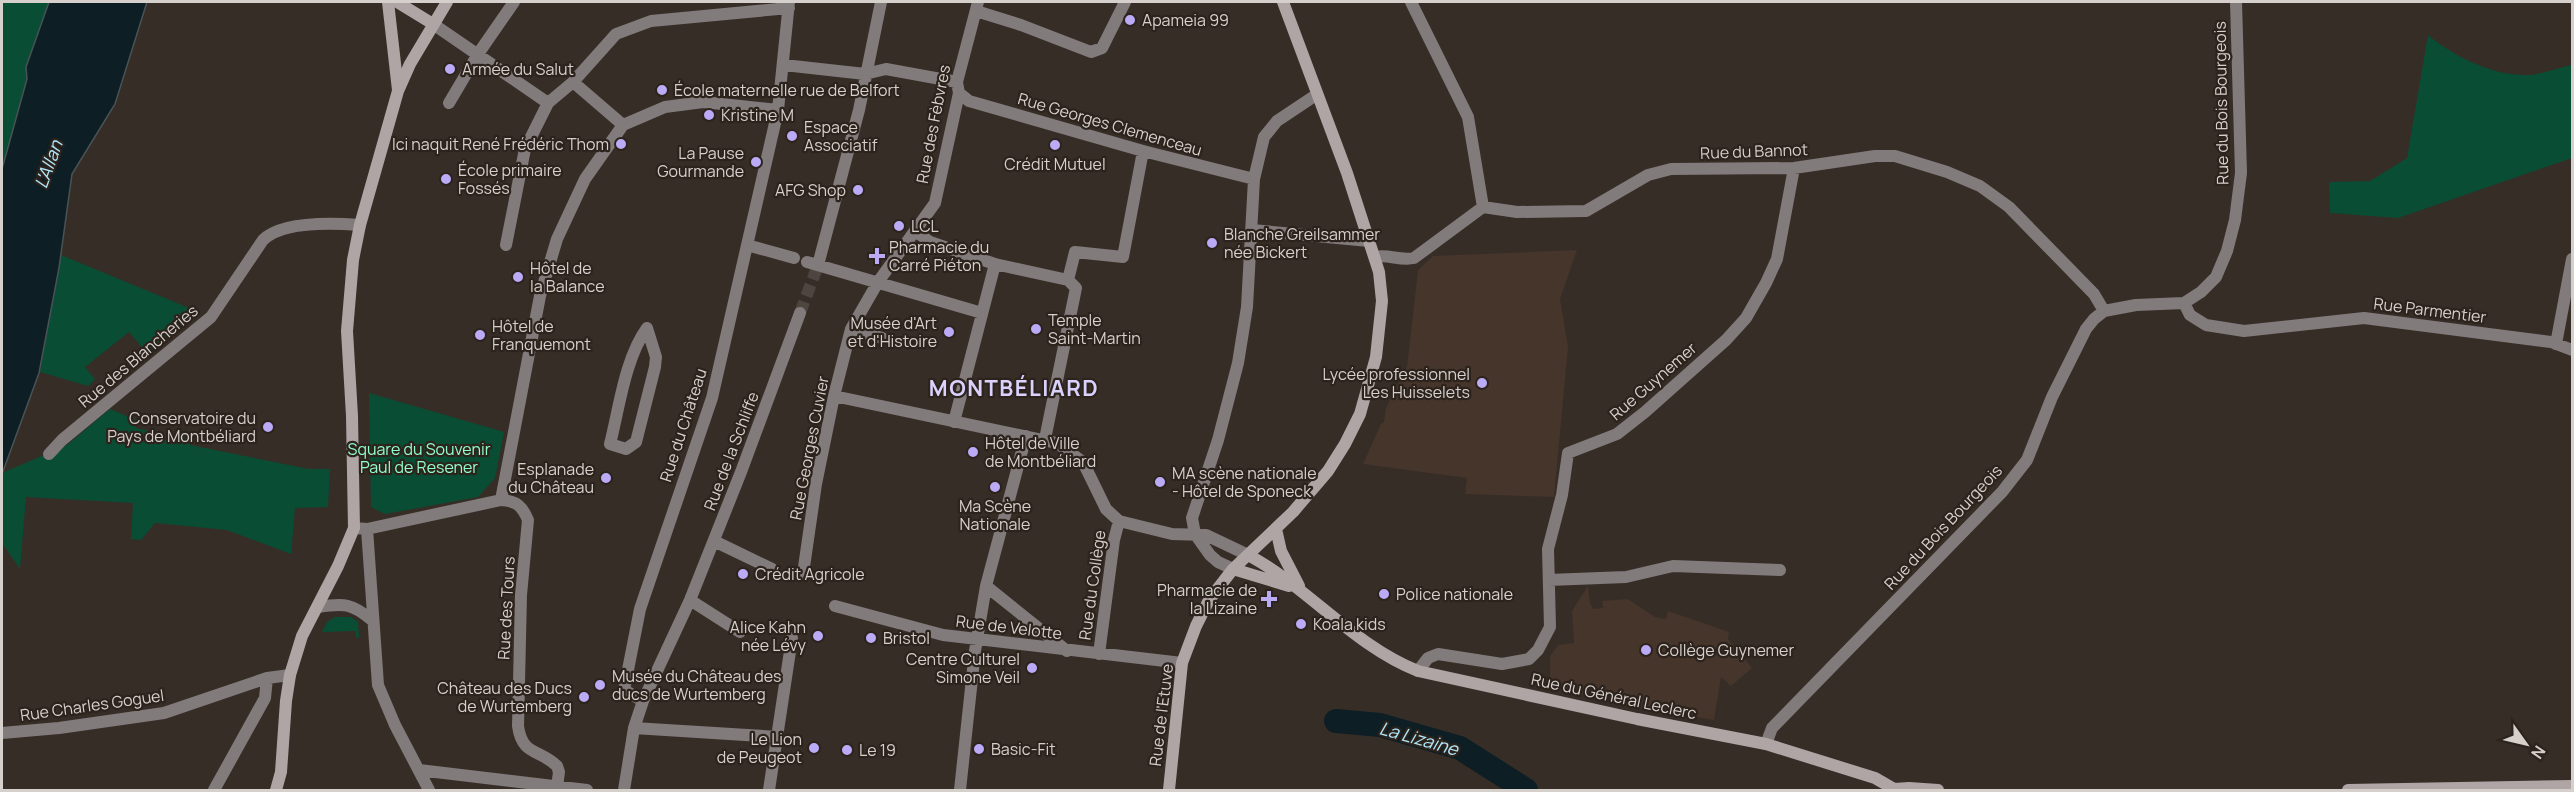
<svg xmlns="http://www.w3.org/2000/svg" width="2574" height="792" viewBox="0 0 2574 792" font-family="Manrope,sans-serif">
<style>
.built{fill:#45352b}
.green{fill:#094d34}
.water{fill:#0d1e24;stroke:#495356;stroke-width:1.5}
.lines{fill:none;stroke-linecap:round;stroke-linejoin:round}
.river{stroke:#0d1e24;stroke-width:24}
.street-tunnel{stroke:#4f4540;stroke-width:12;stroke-dasharray:12 6;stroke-linecap:butt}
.street{stroke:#817b7b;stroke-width:12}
.secondary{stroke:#b0a5a5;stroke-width:12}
.poi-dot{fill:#bbaaf6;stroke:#2d231d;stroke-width:2}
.labels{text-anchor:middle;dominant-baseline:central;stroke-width:4.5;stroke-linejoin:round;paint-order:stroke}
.poi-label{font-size:16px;fill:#d6d0cc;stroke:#2d231d;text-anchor:start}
.street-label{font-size:16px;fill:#d6d0cc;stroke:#2d231d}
.park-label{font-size:16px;fill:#90fdca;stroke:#2d231d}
.water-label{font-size:18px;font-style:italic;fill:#afe7fa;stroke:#2d231d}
.district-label{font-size:22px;font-weight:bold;letter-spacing:1.5px;fill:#dad2fd;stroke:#2d231d}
</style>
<rect width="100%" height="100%" fill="#372d27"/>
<path class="built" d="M1577,250L1560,299L1568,347L1554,497L1465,494L1467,478L1363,464L1381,424L1384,422L1386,408L1407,367L1418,270L1433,256Z
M1588,586L1590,603L1593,609L1603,608L1602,601L1628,599L1655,617L1666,619L1668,611L1729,632L1728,639L1752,668L1731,686L1721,677L1714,720L1612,703V696L1588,693L1587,696L1550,685V656L1558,645L1574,643L1572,611Z"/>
<path class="green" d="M2,2H49L26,67L27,79L2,169V188Z
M2428,35C2452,55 2489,74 2522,75C2537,76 2557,68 2572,65V158L2398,218L2330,213L2329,182L2370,181L2407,158Z
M61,255L189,308L183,325L148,354L129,332L85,367L95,379L88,386L40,372Z
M369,393L504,432L495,478L478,497L385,514L371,507Z
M110,409L136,420V428L179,438L181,431L193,432L190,445L309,469H330L328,507L295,508L291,554L227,530L155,523L141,540L131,539L133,503L26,497L20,569L2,543V473L67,445Z
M335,617H351L358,622L359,637L356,638L355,631L322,632L327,622Z"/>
<path class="water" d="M49,2H147L115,104L72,174L59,268L39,373L2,474V169L27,79L26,67Z"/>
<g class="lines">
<path class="river" d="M1336,721L1380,725L1460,748L1526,790"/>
<path class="street-tunnel" d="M800,313L818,265"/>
<path class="street" d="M1411,2L1468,117L1483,207
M976,11L1021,25L1091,52L1102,48L1125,2
M433,24L548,103
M784,65L865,74L886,69L957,82
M573,82L623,125
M959,93L969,101L1143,151L1254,179
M449,103L478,54L514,2
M1252,230L1369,241
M915,231L930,242L995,264L1068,280
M506,245L525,149L548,103L573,82L616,34L651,21L789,8
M747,245L794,258
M1375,257C1388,254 1400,261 1414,258L1483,207L1517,212L1586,211L1648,175L1671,169L1794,168L1875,156H1895L1947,172L1980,186L2009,207L2094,294L2104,311
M807,262L982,313
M818,265L859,110L881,2
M1068,280L1075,252L1123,257L1143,151
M2184,303L2190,315L2206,325L2244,331L2364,318L2551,342L2572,350
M647,328L656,357L655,367L636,442L626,449L610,444C619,409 625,358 647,328Z
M851,329L882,338
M2556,344L2572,259
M834,396L1057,443L1083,462L1106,509L1119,521L1172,534L1206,535L1248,555
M954,422L995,264
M1045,439L1076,288L1068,280
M49,454L62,440L211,317L263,240C282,221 334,223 360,225
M501,500L540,296L557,239L585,179L623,125L665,107L703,102L778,110
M354,528L367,529L501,500C517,501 522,506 528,520L521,595L518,726C522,756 540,749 557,766L559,772L557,787
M367,529L378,685L395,725L429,790
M714,541L772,569
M1233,569L1218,562L1210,555L1195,534L1192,518L1218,440L1238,363L1247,307L1254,179L1264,137L1277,121L1316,95
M803,574L816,484L834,396L851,329L878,282L935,203L959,93L957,82L978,2
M1549,580L1626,577L1673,566L1780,570
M986,586L1067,651
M690,600L740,632
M835,606L943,635L1182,663
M318,607C344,603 352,603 373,621
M1099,654L1114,540L1119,521
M1418,671L1428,658L1438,654L1502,664L1529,659L1538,650L1550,627L1548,549L1562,495L1568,453L1617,434L1645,412L1726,340L1746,318L1766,283L1777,259L1794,168
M643,701L624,690L640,609L712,398L778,110L789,2
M634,728L778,737
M2,733L59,728L164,713L267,678L290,675
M1766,744L1772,728L2002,492L2027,460L2052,397L2086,329L2094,319L2104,311L2136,305L2184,303L2201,292L2216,277L2227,251L2235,220L2241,173L2236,2
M419,770L587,790
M214,790L265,698L267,678
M624,790L634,728L643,701L690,600L741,472L800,313
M769,790L792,638
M960,790L975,651L986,586L1026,436"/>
<path class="secondary" d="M388,2L398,90
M397,2L433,24
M1276,529L1281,551L1299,586
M1248,555C1308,587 1354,646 1418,671L1637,719L1766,744L1875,778L1894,789L1909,788L1938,790
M1233,569L1289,586
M276,790L281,772L286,701L290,675L302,636L338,566L354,528L352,416L347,331L353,260L360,225L398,91L410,64L447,2
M1169,790L1182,663L1196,626L1209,600L1233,569L1293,512L1328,471L1345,444L1360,414L1376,357L1382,301L1379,272L1347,173L1283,2
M2348,790L2572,786"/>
</g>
<g class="poi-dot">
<circle cx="1130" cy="20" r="6"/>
<circle cx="450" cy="69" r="6"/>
<circle cx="662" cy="90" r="6"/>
<circle cx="709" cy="115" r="6"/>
<circle cx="792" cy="136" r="6"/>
<circle cx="621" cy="144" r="6"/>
<circle cx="1055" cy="145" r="6"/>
<circle cx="756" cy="162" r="6"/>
<circle cx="446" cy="179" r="6"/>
<circle cx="858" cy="190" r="6"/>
<circle cx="899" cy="226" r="6"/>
<circle cx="1212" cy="243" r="6"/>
<path d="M874 247h6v6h6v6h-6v6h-6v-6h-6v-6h6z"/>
<circle cx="518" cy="277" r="6"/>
<circle cx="1036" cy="329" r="6"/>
<circle cx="949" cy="332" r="6"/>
<circle cx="480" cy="335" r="6"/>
<circle cx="1482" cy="383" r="6"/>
<circle cx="268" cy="427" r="6"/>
<circle cx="973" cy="452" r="6"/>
<circle cx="606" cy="478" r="6"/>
<circle cx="1160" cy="482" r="6"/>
<circle cx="995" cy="487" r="6"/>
<circle cx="743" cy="574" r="6"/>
<circle cx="1384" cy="594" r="6"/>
<path d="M1266 590h6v6h6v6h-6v6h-6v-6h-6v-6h6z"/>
<circle cx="1301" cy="624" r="6"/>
<circle cx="818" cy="636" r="6"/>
<circle cx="871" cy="638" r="6"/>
<circle cx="1646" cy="650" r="6"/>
<circle cx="1032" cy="668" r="6"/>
<circle cx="600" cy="685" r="6"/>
<circle cx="584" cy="697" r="6"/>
<circle cx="814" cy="748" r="6"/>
<circle cx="979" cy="749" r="6"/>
<circle cx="847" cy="750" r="6"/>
</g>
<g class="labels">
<g class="poi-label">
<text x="1142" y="20">Apameia 99</text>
<text x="462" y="69">Armée du Salut</text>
<text x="674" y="90">École maternelle rue de Belfort</text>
<text x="721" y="115">Kristine M</text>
<text x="804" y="127">Espace<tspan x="804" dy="18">Associatif</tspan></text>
<text x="609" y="144" text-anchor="end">Ici naquit René Frédéric Thom</text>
<text x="744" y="153" text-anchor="end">La Pause<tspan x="744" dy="18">Gourmande</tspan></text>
<text x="1055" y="164" text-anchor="middle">Crédit Mutuel</text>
<text x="458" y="170">École primaire<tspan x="458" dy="18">Fossés</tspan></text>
<text x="846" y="190" text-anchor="end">AFG Shop</text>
<text x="911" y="226">LCL</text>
<text x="1224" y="234">Blanche Greilsammer<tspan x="1224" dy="18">née Bickert</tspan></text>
<text x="889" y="247">Pharmacie du<tspan x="889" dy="18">Carré Piéton</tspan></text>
<text x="530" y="268">Hôtel de<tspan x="530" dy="18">la Balance</tspan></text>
<text x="1048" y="320">Temple<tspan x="1048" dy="18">Saint-Martin</tspan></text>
<text x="937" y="323" text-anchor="end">Musée d'Art<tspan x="937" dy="18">et d'Histoire</tspan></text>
<text x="492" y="326">Hôtel de<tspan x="492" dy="18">Franquemont</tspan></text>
<text x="1470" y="374" text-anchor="end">Lycée professionnel<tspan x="1470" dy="18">Les Huisselets</tspan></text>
<text x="256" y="418" text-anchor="end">Conservatoire du<tspan x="256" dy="18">Pays de Montbéliard</tspan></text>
<text x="985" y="443">Hôtel de Ville<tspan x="985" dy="18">de Montbéliard</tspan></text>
<text x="594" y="469" text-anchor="end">Esplanade<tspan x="594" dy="18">du Château</tspan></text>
<text x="1172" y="473">MA scène nationale<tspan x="1172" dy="18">- Hôtel de Sponeck</tspan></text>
<text x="995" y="506" text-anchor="middle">Ma Scène<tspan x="995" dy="18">Nationale</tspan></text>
<text x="755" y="574">Crédit Agricole</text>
<text x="1257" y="590" text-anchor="end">Pharmacie de<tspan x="1257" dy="18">la Lizaine</tspan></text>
<text x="1396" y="594">Police nationale</text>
<text x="1313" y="624">Koala kids</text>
<text x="806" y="627" text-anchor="end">Alice Kahn<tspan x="806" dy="18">née Lévy</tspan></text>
<text x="883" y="638">Bristol</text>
<text x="1658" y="650">Collège Guynemer</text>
<text x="1020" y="659" text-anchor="end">Centre Culturel<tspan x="1020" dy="18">Simone Veil</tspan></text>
<text x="612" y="676">Musée du Château des<tspan x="612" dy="18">ducs de Wurtemberg</tspan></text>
<text x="572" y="688" text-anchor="end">Château des Ducs<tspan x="572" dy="18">de Wurtemberg</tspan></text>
<text x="802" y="739" text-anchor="end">Le Lion<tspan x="802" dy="18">de Peugeot</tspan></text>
<text x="991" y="749">Basic-Fit</text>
<text x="859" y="750">Le 19</text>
</g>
<g class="street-label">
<text transform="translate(2221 103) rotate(-91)">Rue du Bois Bourgeois</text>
<text transform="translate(933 124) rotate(-79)">Rue des Fèbvres</text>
<text transform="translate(1110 124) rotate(16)">Rue Georges Clemenceau</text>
<text transform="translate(1754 151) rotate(-2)">Rue du Bannot</text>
<text transform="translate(2430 310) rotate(7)">Rue Parmentier</text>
<text transform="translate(138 356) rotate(-40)">Rue des Blancheries</text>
<text transform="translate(1653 381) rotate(-41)">Rue Guynemer</text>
<text transform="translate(683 425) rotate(-72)">Rue du Château</text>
<text transform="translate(809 448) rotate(-79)">Rue Georges Cuvier</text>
<text transform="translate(731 451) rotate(-69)">Rue de la Schliffe</text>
<text transform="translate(1943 527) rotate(-47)">Rue du Bois Bourgeois</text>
<text transform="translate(1092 585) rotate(-82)">Rue du Collège</text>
<text transform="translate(506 608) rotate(-87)">Rue des Tours</text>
<text transform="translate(1009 627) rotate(7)">Rue de Velotte</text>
<text transform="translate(1614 696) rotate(12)">Rue du Général Leclerc</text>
<text transform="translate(92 705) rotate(-8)">Rue Charles Goguel</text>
<text transform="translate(1161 715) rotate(-83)">Rue de l'Etuve</text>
</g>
<g class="park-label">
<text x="419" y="449">Square du Souvenir<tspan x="419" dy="18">Paul de Resener</tspan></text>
</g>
<g class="water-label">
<text transform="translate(48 164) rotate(-70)">L'Allan</text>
<text transform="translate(1419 738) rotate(16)">La Lizaine</text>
</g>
<g class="district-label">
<text x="1014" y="388">MONTBÉLIARD</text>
</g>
</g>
<rect width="2574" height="792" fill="none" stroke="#d6d0cc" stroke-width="6"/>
<g transform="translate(2526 744) rotate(124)" stroke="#2d231d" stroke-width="4.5" paint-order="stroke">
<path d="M0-4.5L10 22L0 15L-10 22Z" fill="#d6d0cc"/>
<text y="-9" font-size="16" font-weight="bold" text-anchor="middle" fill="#d6d0cc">N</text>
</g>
</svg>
